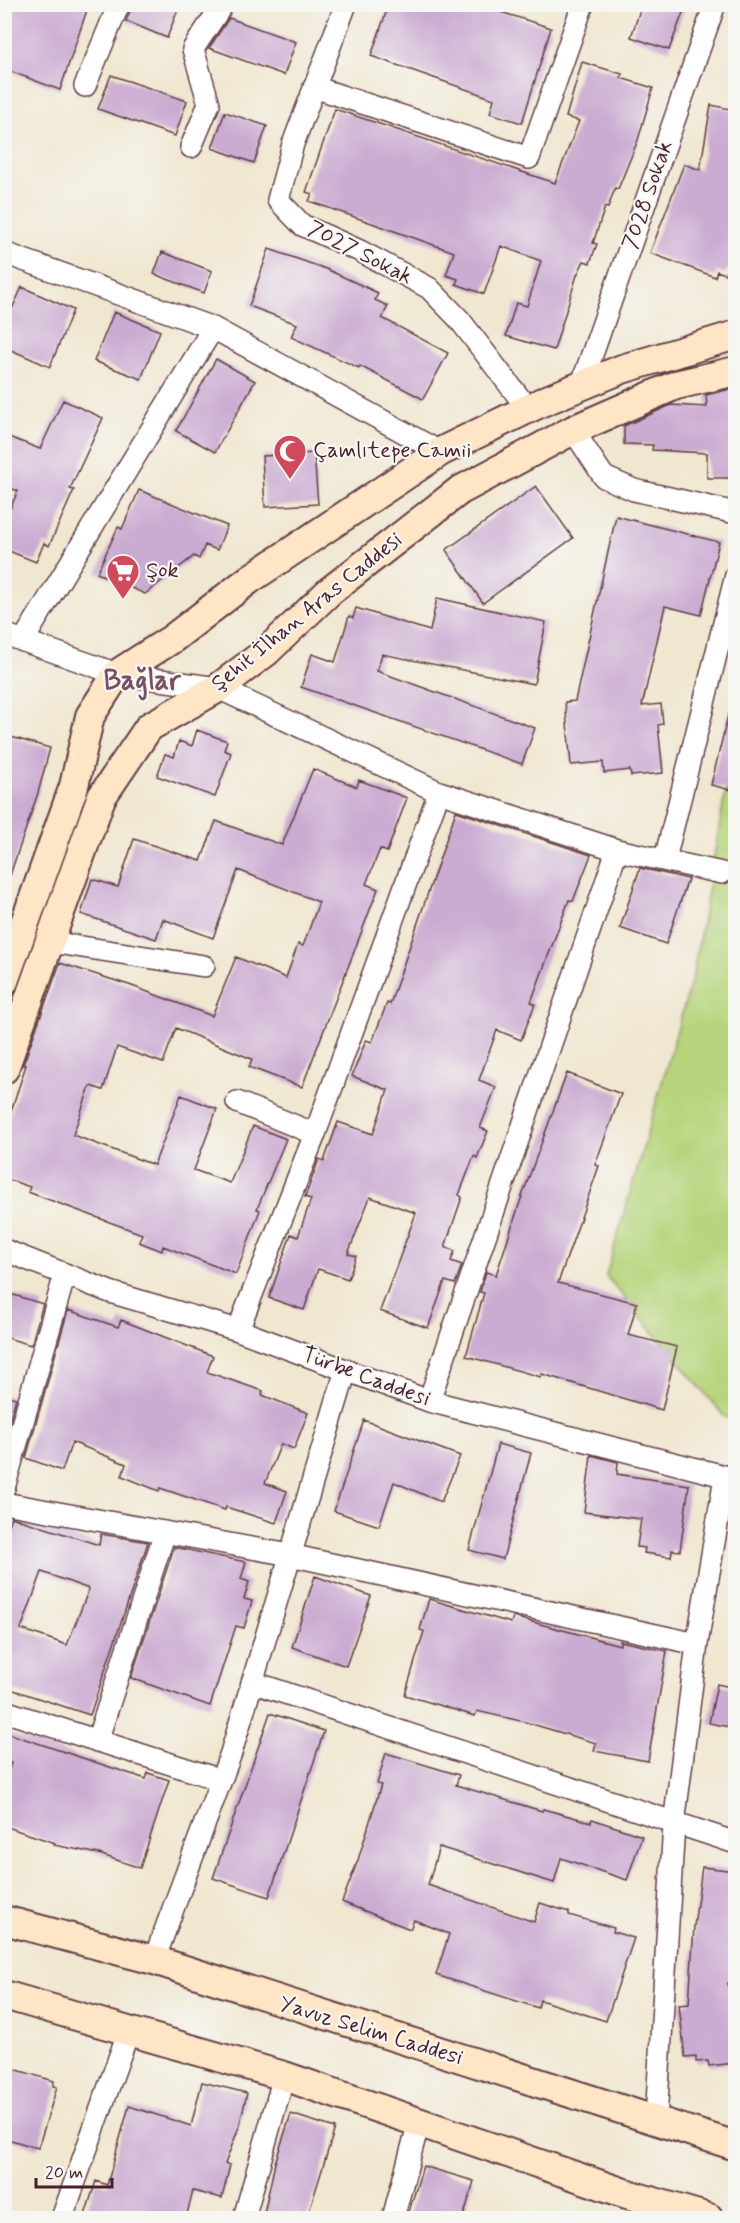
<svg xmlns="http://www.w3.org/2000/svg" width="740" height="2223" viewBox="0 0 740 2223" font-family="Mynerve,sans-serif">
<style>
.green{fill:#b6d57c;stroke:#807a54;stroke-width:1.5}
.building{fill:#caabd1;fill-rule:evenodd}
.lines{fill:none;stroke-linecap:round;stroke-linejoin:round}
.minor-casing{stroke:#633d44;stroke-width:24}
.secondary-casing{stroke:#633d44;stroke-width:32}
.minor{stroke:#fff;stroke-width:21}
.secondary{stroke:#fee5c5;stroke-width:28}
.labels{text-anchor:middle;dominant-baseline:central;stroke-width:4.5;stroke-linejoin:round;paint-order:stroke}
.street-label{font-size:22px;fill:#4a1f2b;stroke:#f6f6f2}
.poi-label{font-size:22px;fill:#4a1f2b;stroke:#f6f6f2;text-anchor:start}
.district-label{font-size:28px;font-weight:bold;fill:#775065;stroke:#f6f6f2}
</style>
<rect width="100%" height="100%" fill="#f6f6f2"/>
<filter id="ink" filterUnits="userSpaceOnUse"><feTurbulence type="fractalNoise" baseFrequency=".0167" numOctaves="2"/><feDisplacementMap in="SourceGraphic" scale="12" xChannelSelector="R" yChannelSelector="G"/><feConvolveMatrix kernelMatrix="1 2 1 2 8 2 1 2 1" color-interpolation-filters="sRGB"/></filter>
<filter id="wash" filterUnits="userSpaceOnUse"><feTurbulence type="fractalNoise" baseFrequency=".008" numOctaves="4" result="noise"/><feDisplacementMap in="SourceGraphic" scale="24" xChannelSelector="R" yChannelSelector="G"/><feGaussianBlur stdDeviation="1.35" result="paint"/><feColorMatrix in="noise" values="0 0 0 0 0 0 0 0 0 0 0 0 0 0 0 0 0 1.4 0 .05"/><feComposite in="paint" operator="in"/></filter>
<g filter="url(#wash)">
<rect width="100%" height="100%" fill="#f0e7d0"/>
<path class="green" d="M735,738V1420L725,1417L606,1276L693,975Z"/>
<g id="blocks">
<path class="building" d="M4,4H89L60,90L4,69Z
M133,4H180L167,38L126,21Z
M389,4H476L551,28L522,123L490,113L494,99L371,56Z
M642,4H668L684,10L669,50L631,37Z
M229,18L296,42L284,75L209,48Z
M582,62L622,74L621,78L653,88L638,140L618,189L615,188L608,208L605,207L593,243L597,244L590,263L584,261L577,275L554,350L506,336L516,303L527,306L541,261L501,246L484,294L456,284L458,279L446,275L454,252L309,201L312,194L306,192L335,109L555,183L579,121L566,117Z
M111,75L187,101L175,136L98,109Z
M711,105L735,110V271L727,269L725,274L717,271L715,277L650,253L684,164L700,170Z
M225,112L267,126L254,163L212,148Z
M269,249L326,269L378,293L375,300L388,306L382,318L448,353L423,399L360,366L359,368L291,337L297,324L249,306Z
M162,252L212,271L204,293L154,274Z
M22,287L73,310L50,367L4,347V327Z
M114,312L160,331L141,379L94,361Z
M216,359L255,381L215,452L176,431Z
M735,388V478H707V453L652,450L653,445L624,444V426L671,405L707,407L706,395Z
M63,400L103,418L70,489L74,490L49,546L44,543L36,562L4,549V522L18,491L4,486V435L40,449Z
M314,453L318,504L265,507L262,456Z
M536,486L573,538L483,603L446,550Z
M139,490L227,526L217,550L205,545L199,559L194,556L145,594L97,573L118,527L122,529Z
M616,516L719,542L701,615L665,606L642,706L661,704L663,724L658,725L663,773L631,776L630,770L604,773L603,762L571,765L565,702L575,701Z
M437,598L546,622L534,684L382,654L377,671L535,728L522,764L301,687L312,654L335,662L349,616L353,618L356,608L430,631Z
M728,715L735,716V791L711,785Z
M197,730L227,741L224,750L231,753L215,797L157,776L165,754L174,757L179,741L192,746Z
M4,735L50,748L38,793L9,878L4,877Z
M313,769L357,787L359,780L407,798L387,852L380,849L366,884L378,889L302,1087L249,1067L252,1059L176,1028L163,1063L117,1047L103,1090L90,1086L73,1135L154,1165L181,1095L217,1109L194,1170L230,1183L253,1126L286,1139L257,1209L260,1210L236,1274L163,1246L162,1251L139,1242L142,1234L28,1192L30,1187L4,1178V1133L26,1065H23L60,963L132,986L212,1016L236,957L286,978L298,944L303,946L319,902L238,870L213,938L163,919L156,939L81,914L92,879L118,887L134,839L201,861L216,821L282,845Z
M456,811L591,855L573,901L569,900L531,1002L535,1004L521,1040L497,1030L479,1080L496,1087L480,1128L488,1131L477,1158L474,1156L459,1195L462,1197L445,1247L455,1251L451,1261L462,1265L455,1284L445,1281L428,1328L380,1311L416,1213L370,1197L348,1254L356,1256L348,1279L318,1269L304,1310L269,1298L291,1234L298,1237L311,1199L305,1197L319,1159L324,1161L338,1122L373,1134L388,1090L352,1076L366,1040L372,1042L387,1003L390,1004Z
M640,868L688,879L666,944L620,928Z
M567,1073L621,1094L595,1165L599,1166L558,1283L637,1303L628,1335L677,1347L662,1410L542,1374L541,1377L466,1356L484,1293L480,1292L486,1272L496,1275L521,1199Z
M4,1292L43,1304L31,1345L4,1337Z
M68,1310L118,1327L121,1320L213,1356L207,1372L263,1391L262,1395L308,1413L294,1449L281,1444L265,1483L287,1491L276,1523L226,1507L225,1510L160,1488L159,1491L122,1476L126,1464L72,1442L62,1471L26,1458Z
M4,1395L16,1398L4,1440Z
M364,1420L460,1456L441,1502L394,1482L379,1526L334,1511Z
M498,1444L531,1453L503,1559L469,1550Z
M591,1455L618,1462L617,1474L689,1485L680,1551L672,1550L671,1557L644,1553L645,1548L637,1547L641,1519L584,1512Z
M11,1517L99,1545L101,1534L148,1542L90,1715L4,1687V1536ZM42,1572L89,1589L67,1645L21,1629Z
M174,1547L246,1562L241,1579L249,1582L244,1599L252,1601L244,1628L236,1626L210,1706L131,1678Z
M315,1576L371,1596L346,1666L292,1647Z
M429,1599L511,1623L513,1617L620,1645V1641L667,1651L648,1761L594,1751L596,1743L525,1722L477,1711L475,1716L405,1695L424,1631L420,1630Z
M717,1684L735,1688V1728L709,1723Z
M270,1713L324,1731L269,1897L213,1878Z
M4,1732L146,1779L148,1773L169,1780L140,1868L99,1854L54,1845L55,1843L4,1826V1796L10,1779L6,1777L11,1763L4,1762Z
M386,1753L459,1775L456,1785L542,1811L543,1809L591,1822L592,1819L642,1836L627,1880L561,1858L554,1883L439,1847L428,1885L534,1922L540,1903L569,1912V1915L614,1928L613,1932L634,1938L606,2021L540,2000L538,2008L436,1975L449,1934L414,1920L410,1929L342,1902L358,1860L381,1785L377,1784Z
M702,1867L735,1871V1969L734,1984L728,1983L735,2063L709,2066L708,2061L696,2062V2056L685,2057L679,2005L689,2004L694,1926Z
M4,2066L54,2081L53,2086L57,2087L38,2148L4,2138Z
M202,2082L247,2093L239,2127L225,2164L230,2165L222,2198L193,2191L186,2218H84L96,2181L107,2185L129,2106L191,2126Z
M291,2114L335,2128L307,2218H263L275,2163Z
M423,2166L474,2181L463,2218H407Z"/>
</g>
</g>
<g filter="url(#ink)">
<use href="#blocks" fill-opacity="0" stroke="#633d44" stroke-width="1.5"/>
<g class="lines">
<defs>
<path id="minor" d="M346,4L293,144L278,200L302,225L360,251L429,288L459,319L528,409
M85,86L119,4
M314,87L529,158L583,4
M191,147L209,104L193,49L223,4
M4,253L213,328L440,452
M581,386L715,4
M573,430L604,477L634,490L736,513
M4,634L117,674L218,688L439,792L617,850L722,873
M23,641L213,328
M665,859L736,575
M50,942L204,966
M237,1102L315,1134
M4,1250L110,1292L238,1330L429,1401L736,1479
M238,1330L315,1134L439,792
M429,1401L617,850
M4,1488L65,1274
M4,1503L290,1555L697,1644
M252,1682L736,1843
M4,1711L221,1780
M97,1741L165,1532
M154,1960L231,1753L346,1370
M656,2120L674,1824L697,1644L725,1477
M62,2218L129,2030
M244,2218L284,2076
M393,2218L419,2122"/>
<path id="secondary" d="M4,981L74,786L90,716L117,674L172,639L250,579L440,452L542,402L622,369L736,335
M4,1069L101,798L149,727L218,688L266,652L330,591L459,491L573,430L676,385L736,371
M4,1920L154,1960L736,2146
M4,1995L284,2076L627,2194L709,2218"/>
</defs>
<use href="#minor" class="minor-casing"/>
<use href="#secondary" class="secondary-casing"/>
<use href="#minor" class="minor"/>
<use href="#secondary" class="secondary"/>
</g>
</g>
<defs>
<symbol id="mosque-pin" viewBox="-11 -11 22 30"><path d="M0 17L-7.5 6A9.5 9.5 0 1 1 7.5 6Z" fill="#d1495b" stroke="#f6f6f2"/><path d="M3.5-4.9A6 6 0 1 0 3.5 4.9A5 5 0 1 1 3.5-4.9Z" fill="#fff"/></symbol>
<symbol id="supermarket-pin" viewBox="-11 -11 22 30"><path d="M0 17L-7.5 6A9.5 9.5 0 1 1 7.5 6Z" fill="#d1495b" stroke="#f6f6f2"/><path d="M-6-5.5h2.5l.6 2H6L4.5 2H-2.5L-4.4-4H-6ZM-1.5 3.2a1.3 1.3 0 1 0 .1 0ZM3 3.2a1.3 1.3 0 1 0 .1 0Z" fill="#fff"/></symbol>
</defs>
<g fill-rule="evenodd">
<use href="#mosque-pin" x="271" y="432" width="38" height="52"/>
<use href="#supermarket-pin" x="104" y="552" width="38" height="52"/>
</g>
<g class="labels">
<g class="street-label">
<text transform="translate(648 195) rotate(-71)">7028 Sokak</text>
<text transform="translate(360 253) rotate(27)">7027 Sokak</text>
<text transform="translate(307 612) rotate(-39)">Şehit İlhan Aras Caddesi</text>
<text transform="translate(366 1377) rotate(20)">Türbe Caddesi</text>
<text transform="translate(371 2031) rotate(17)">Yavuz Selim Caddesi</text>
</g>
<g class="poi-label">
<text x="313" y="451">Çamlıtepe Camii</text>
<text x="146" y="571">Şok</text>
</g>
<g class="district-label">
<text x="142" y="681">Bağlar</text>
</g>
</g>
<rect width="740" height="2223" fill="none" stroke="#f6f6f2" stroke-width="24"/>
<path d="M36 2178v9h76v-9" fill="none" stroke="#4a1f2b" stroke-width="3"/>
<text x="45" y="2178" font-size="18" fill="#4a1f2b" stroke="#f6f6f2" stroke-width="4.5" paint-order="stroke">20 m</text>
</svg>
